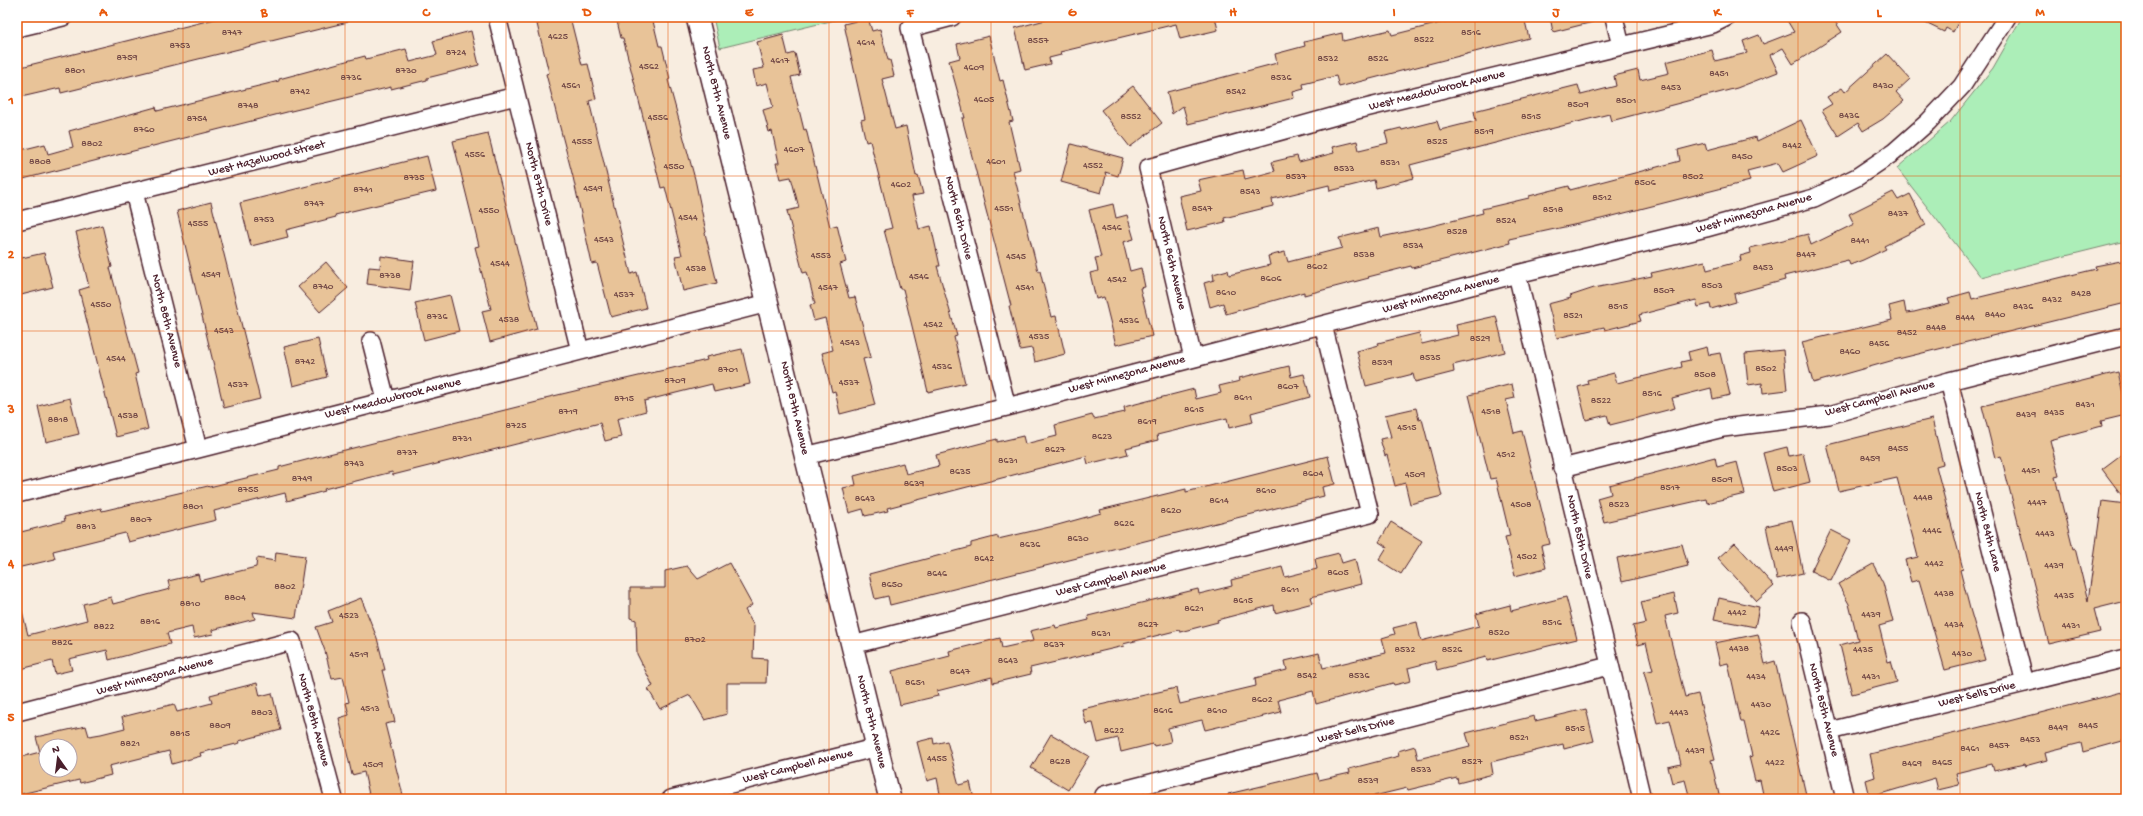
<svg xmlns="http://www.w3.org/2000/svg" width="2143" height="816" viewBox="0 0 2143 816" font-family="'Gochi Hand',sans-serif">
<style>
.green{fill:#aceeb8;stroke:#7b8672}
.building{fill:#e8c398;stroke:#4a1f2b;fill-rule:evenodd}
.lines{fill:none;stroke-linecap:round;stroke-linejoin:round}
.minor-casing{stroke:#4a1f2b;stroke-width:20}
.tertiary-casing{stroke:#4a1f2b;stroke-width:24}
.minor{stroke:#fff;stroke-width:17}
.tertiary{stroke:#fff;stroke-width:21}
.grid{fill:none;stroke:#e8590c;stroke-width:1;stroke-opacity:0.55}
.labels{text-anchor:middle;dominant-baseline:central;stroke-width:4;stroke-linejoin:round;paint-order:stroke}
.number-label{font-size:10px;fill:#724846}
.street-label{font-size:12px;fill:#4a1f2b;stroke:#fff}
.neatline{fill:none;stroke:#e8590c;stroke-width:1.5}
.grid-label{font-size:13px;text-anchor:middle;font-weight:bold;fill:#e8590c}
</style>
<rect width="100%" height="100%" fill="#f8ede0"/>
<filter id="ink" filterUnits="userSpaceOnUse"><feTurbulence type="fractalNoise" baseFrequency=".025" numOctaves="2"/><feDisplacementMap in="SourceGraphic" scale="8" xChannelSelector="R" yChannelSelector="G"/><feConvolveMatrix kernelMatrix="1 2 1 2 8 2 1 2 1" color-interpolation-filters="sRGB"/></filter>
<g filter="url(#ink)">
<path class="green" d="M713,17H847L720,48Z
M2022,17H2115L2126,22V241L1981,277L1897,168L1950,122L1993,68Z"/>
<path class="building" d="M223,17H348V22L61,93L60,88L17,98V68Z
M564,17H570L582,65L588,64L596,99L589,101L613,201L631,274L637,272L646,308L611,317L597,263L592,264L573,177L546,74L549,73L537,24Z
M616,17H652L659,46H662L670,79L668,80L695,179L706,232L705,233L717,283L683,291L675,256L682,255L665,187L661,188L623,38H621Z
M1057,17H1215L1218,30L1180,39L1176,24L1060,52L1061,55L1049,58L1050,64L1025,70L1015,28Z
M1456,17H1524L1529,38L1339,87L1336,76L1303,84L1304,89L1293,92L1294,98L1188,124L1183,106L1172,114L1167,92L1277,63L1275,54L1305,46L1304,42L1342,33L1343,41L1390,30L1392,35L1448,21V19Z
M1550,17H1592L1593,22L1553,32Z
M1785,17H1832L1842,32L1793,64L1783,48L1770,55L1778,72L1737,88L1611,121L1609,114L1460,152L1410,165L1414,178L1376,188L1374,180L1330,191L1329,185L1272,199L1273,206L1224,218L1225,222L1187,231L1179,196L1201,191L1198,180L1243,170L1245,179L1275,171L1272,162L1297,156L1299,162L1334,153L1332,147L1357,141L1359,150L1388,143L1385,132L1401,128L1402,130L1437,121L1440,130L1476,121L1474,111L1578,85L1581,95L1616,86L1614,76L1638,70L1640,80L1669,73L1666,62L1712,50L1715,61L1747,53L1743,41L1759,35L1763,44L1794,32Z
M1913,17H1961L1953,32L1946,28L1944,32Z
M868,18L872,31L880,29L888,60H890L894,76L882,79L895,129L906,126L916,176L918,175L923,194L912,196L919,229L931,226L940,266H937L957,336L954,337L965,383L928,392L903,289H900L884,230L892,228L870,141L866,142L861,120L865,119L844,24Z
M471,31L479,65L427,78V80L391,89V87L287,112L23,179L17,151L45,144L48,154L73,147L69,131L156,107L157,111L279,81V79L365,56L366,59L406,49L410,62L437,55L433,41Z
M783,35L788,55L795,53L800,75L791,77L804,130L806,129L830,227L837,225L846,262L840,264L849,298L855,297L871,357L863,359L875,405L840,414L835,391L832,392L822,353L833,350L825,318L814,321L810,305L815,304L807,272L803,273L787,211L799,208L791,177L780,179L776,163H779L772,131L769,132L763,110L773,107L767,83L756,86L753,70L764,68L757,42Z
M989,36L1000,81L1003,80L1013,121L1009,122L1020,169L1013,171L1038,271H1040L1051,317L1056,316L1065,354L1035,362L1032,348L1020,350L1009,306H1011L962,118H965L949,61L960,58L957,44Z
M1887,54L1910,79L1896,92L1904,101L1883,119L1863,131L1858,123L1838,136L1822,110L1832,104L1827,97L1842,88L1845,92Z
M1133,86L1162,123L1130,147L1101,110Z
M1801,120L1818,156L1783,172L1778,163L1747,171L1750,181L1601,219L1509,239L1510,243L1412,268L1411,266L1368,277L1369,278L1304,295V292L1226,314L1223,303L1210,307L1204,283L1214,280L1213,274L1228,270L1229,275L1270,265L1268,256L1285,252L1288,262L1342,248L1339,238L1379,228L1381,237L1428,227L1483,213L1482,209L1529,198V196L1569,186L1570,190L1680,161L1678,150L1705,143L1707,150L1756,137L1757,141Z
M488,133L537,329L490,342L482,311L491,309L475,247L479,246L453,141Z
M1071,144L1123,158L1118,176L1105,172L1106,176L1101,193L1061,182Z
M427,156L436,191L335,215L336,217L286,230L288,237L251,246L240,203Z
M1893,192L1898,200L1910,194L1926,225L1884,246L1886,249L1863,260L1850,265L1848,260L1784,276L1785,280L1734,294L1736,302L1711,309L1710,304L1698,307L1696,300L1639,315L1641,321L1605,330L1604,327L1557,338L1548,304L1571,298L1570,296L1594,288L1652,276L1651,273L1705,261L1707,270L1741,261L1740,256L1751,253L1750,248L1808,234L1811,245L1854,224L1849,214Z
M211,202L260,399L224,408L177,211Z
M1113,204L1116,218L1127,215L1134,239L1123,242L1130,271L1141,268L1145,287L1140,288L1152,336L1116,345L1104,297L1096,299L1090,273L1098,271L1095,258L1101,257L1089,210Z
M102,225L112,267L110,268L138,373L135,374L148,429L116,437L79,290L89,287L76,232Z
M44,253L53,287L17,296V259Z
M381,256L414,261L410,290L367,284L369,267L380,268Z
M2126,260V303L1894,360L1813,383L1802,342L1892,320L1889,306L1904,302L1906,313L1914,312L1950,303L1948,298L1970,292L1972,299L2096,269L2095,266Z
M326,262L348,288L320,312L298,287Z
M450,295L459,331L424,340L415,303Z
M1496,316L1505,352L1453,365L1454,372L1415,382L1413,374L1366,386L1357,351L1379,345L1378,343L1419,333L1422,344L1458,335L1456,325Z
M318,339L327,377L293,386L284,347Z
M1707,347L1709,355L1720,353L1730,395L1713,399L1711,388L1672,398L1675,408L1626,421L1610,425L1607,415L1586,420L1578,387L1588,384L1587,380L1614,373L1617,383L1682,367L1681,362L1690,360L1688,352Z
M742,349L750,384L714,392L712,384L644,401L646,411L617,419L621,437L605,441L600,423L393,475L392,472L324,489L325,491L287,501L285,493L214,511L216,520L128,542L125,533L53,551L55,559L17,568V533L65,521L64,517L101,508L102,511L208,486L209,487L279,470V467L333,453L545,400V398L583,389L707,360L706,357Z
M1783,350L1787,390L1763,393L1762,383L1748,385L1745,354Z
M1289,366L1291,377L1304,374L1310,397L1251,413L1253,422L1229,428L1227,418L1157,435L1158,440L1126,448L1128,454L1088,464L1086,456L887,508L888,511L865,516L863,509L849,513L843,488L856,485L854,476L903,463L906,474L939,466L936,455L997,439V442L1023,436L1025,444L1057,436L1055,425L1092,415L1094,419L1125,412L1124,407L1194,389L1196,399L1221,393L1219,386L1240,381L1239,378Z
M2118,372L2126,406V415L2101,421L2102,426L2050,440L2059,476L2055,477L2073,549L2075,548L2088,601L2102,501L2126,504V601L2094,609L2100,632L2049,644L2001,456L1995,458L1982,406Z
M1512,384L1515,398L1506,400L1514,433L1522,431L1550,544L1541,546L1546,568L1515,576L1505,537L1510,536L1496,478L1490,479L1469,395Z
M70,398L79,434L46,442L38,406Z
M1416,408L1419,420L1422,419L1442,496L1410,504L1405,483L1395,486L1387,455L1385,456L1380,439L1391,437L1385,415Z
M1932,419L1943,464L1936,466L1963,569L1960,570L1970,609L1985,660L1945,670L1919,580L1911,582L1905,560L1918,557L1897,478L1839,491L1827,445Z
M1787,447L1789,456L1803,453L1810,482L1773,492L1763,453Z
M2126,451V501L2102,469Z
M1328,456L1335,484L1322,487L1324,496L890,605L888,596L875,599L869,574L971,547V543L998,536V539L1054,526L1101,513L1100,510L1186,489V492Z
M1715,457L1717,467L1737,462L1745,494L1707,503L1706,499L1604,522L1597,498L1611,494L1609,485Z
M1792,520L1803,573L1777,579L1766,526Z
M1391,522L1422,541L1401,574L1379,560L1387,547L1379,542Z
M1831,530L1851,540L1831,581L1811,571Z
M1735,543L1774,586L1757,601L1718,558Z
M1682,544L1688,566L1622,582L1617,558Z
M276,552L305,556L296,618L253,612L255,619L212,630L213,634L194,638L192,627L167,633L170,644L109,660L107,650L69,659L72,670L55,674L52,661L17,670V611H22L28,635L87,620L83,604L111,597L113,604L170,589L168,581L198,574L200,581L256,567L257,558L275,561Z
M1339,553L1342,563L1355,559L1361,584L1311,597L1313,603L1275,613L1274,605L1217,620L1218,622L1180,632L1179,630L1123,644L1124,646L1030,668L1031,674L993,683L992,677L937,691L938,696L900,705L892,671L950,656L949,651L1000,638L1002,648L1033,641L1030,631L1055,625L1056,628L1089,620L1088,616L1198,589L1199,594L1232,586L1231,580L1282,567L1285,577L1317,569L1315,559Z
M729,563L752,605L745,610L754,626L753,658L767,659L766,683H727V714L705,720L690,695L660,709L648,689L653,686L637,654L636,620L630,618V588H665V571L687,566L698,579Z
M1873,564L1883,583L1893,622L1879,626L1888,662L1891,661L1897,682L1852,694L1840,645L1858,640L1849,604L1838,584Z
M1674,594L1678,613L1665,616L1670,637L1685,697L1698,694L1715,759L1711,760L1720,799H1690L1685,780L1672,783L1668,767L1681,764L1670,720L1657,723L1644,672L1653,670L1646,643L1638,645L1633,626L1646,623L1641,602Z
M1566,597L1577,639L1487,661L1486,657L1437,670L1435,661L1408,668L1411,681L1394,685L1393,683L1316,704L1313,691L1278,700L1281,712L1205,730L1202,720L1168,728L1171,742L1154,746L1153,744L1121,752L1118,738L1098,743L1093,723L1086,724L1082,709L1176,688L1180,704L1256,686L1255,678L1287,670L1285,661L1319,653L1323,668L1386,653L1382,638L1395,634L1393,628L1417,622L1421,641L1479,626L1476,614L1510,605L1511,611Z
M361,598L377,638L385,670H382L395,722L385,724L404,799H370L364,772L352,775L339,718L349,715L346,703L349,702L343,677L332,679L325,651L316,627L332,622L328,611Z
M1719,598L1759,607L1755,627L1714,619Z
M1758,634L1765,664L1775,661L1807,799H1764L1760,780L1755,781L1749,757L1752,756L1744,722H1741L1728,663L1720,665L1715,643Z
M257,683L260,696L272,693L281,730L239,741L240,743L200,753L201,756L172,764L169,751L109,766L111,775L80,783L79,780L17,795V758L40,752L36,737L86,726L89,736L101,734L125,728L122,717L174,704L177,712L212,703L210,695ZM46,746H70V770H46Z
M2122,692L2126,708V740L2083,752L2081,743L2045,752L2047,760L2025,766L2024,764L1994,771L1992,764L1956,773L1959,785L1938,790L1935,778L1870,797L1866,780L1875,777L1870,754L2005,721V722Z
M1586,709L1594,741L1564,749L1563,744L1491,762L1493,774L1458,783L1457,778L1408,790L1407,788L1362,799H1229L1228,794L1317,773L1319,780L1350,773L1349,769L1399,756L1398,751L1415,746L1418,759L1470,746L1466,733L1534,716L1535,721Z
M1051,734L1089,756L1068,790L1031,768Z
M933,738L934,744L947,741L959,785L970,782L974,799H941L937,778L927,781L917,742Z"/>
<g class="lines">
<defs>
<path id="minor" d="M497,17L580,351
M952,17L910,28L1007,407
M1614,17L1621,46
M17,28L63,17
M134,192L198,449
M17,221L516,96
M1517,274L1642,799
M371,341L386,400
M1193,358L1148,168L1357,110L1713,24L1727,17
M1949,381L2025,683
M805,456L1007,407L1517,274L1706,228L1814,198L1857,177L1894,152L1928,122L1962,86L2007,17
M1562,468L1723,428L1829,415L1949,381L2126,336
M17,494L198,449L768,303
M1802,621L1845,799
M852,645L1370,514L1323,325
M17,712L292,641L334,799
M1829,731L2126,658
M671,799L878,747
M1105,799L1104,795L1609,666"/>
<path id="tertiary" d="M697,17L890,799"/>
</defs>
<use href="#minor" class="minor-casing"/>
<use href="#tertiary" class="tertiary-casing"/>
<use href="#minor" class="minor"/>
<use href="#tertiary" class="tertiary"/>
</g>
</g>
<path class="grid" d="M183,17V799M345,17V799M506,17V799M668,17V799M829,17V799M991,17V799M1152,17V799M1314,17V799M1475,17V799M1637,17V799M1798,17V799M1960,17V799M17,176H2126M17,331H2126M17,485H2126M17,640H2126"/>
<g class="labels">
<g class="number-label">
<text x="232" y="33">8747</text>
<text x="1471" y="33">8516</text>
<text x="558" y="37">4625</text>
<text x="1424" y="40">8522</text>
<text x="1038" y="41">8557</text>
<text x="866" y="43">4614</text>
<text x="180" y="46">8753</text>
<text x="456" y="53">8724</text>
<text x="127" y="58">8759</text>
<text x="1328" y="59">8532</text>
<text x="1378" y="59">8526</text>
<text x="780" y="61">4617</text>
<text x="649" y="67">4562</text>
<text x="974" y="68">4609</text>
<text x="75" y="71">8801</text>
<text x="406" y="71">8730</text>
<text x="1719" y="74">8451</text>
<text x="351" y="78">8736</text>
<text x="1281" y="78">8536</text>
<text x="571" y="86">4561</text>
<text x="1883" y="86">8430</text>
<text x="1671" y="88">8453</text>
<text x="300" y="92">8742</text>
<text x="1236" y="92">8542</text>
<text x="984" y="100">4605</text>
<text x="1626" y="101">8501</text>
<text x="1578" y="105">8509</text>
<text x="248" y="106">8748</text>
<text x="1849" y="116">8436</text>
<text x="1131" y="117">8552</text>
<text x="1531" y="117">8515</text>
<text x="658" y="118">4556</text>
<text x="197" y="119">8754</text>
<text x="144" y="130">8760</text>
<text x="1484" y="132">8519</text>
<text x="582" y="142">4555</text>
<text x="1437" y="142">8525</text>
<text x="92" y="144">8802</text>
<text x="1792" y="146">8442</text>
<text x="794" y="150">4607</text>
<text x="475" y="155">4556</text>
<text x="1742" y="157">8450</text>
<text x="40" y="162">8808</text>
<text x="996" y="162">4601</text>
<text x="1390" y="163">8531</text>
<text x="1093" y="166">4552</text>
<text x="674" y="167">4550</text>
<text x="1344" y="169">8533</text>
<text x="1296" y="177">8537</text>
<text x="1693" y="177">8502</text>
<text x="414" y="178">8735</text>
<text x="1645" y="183">8506</text>
<text x="901" y="185">4602</text>
<text x="593" y="189">4549</text>
<text x="363" y="190">8741</text>
<text x="1250" y="192">8543</text>
<text x="1602" y="198">8512</text>
<text x="314" y="204">8747</text>
<text x="1004" y="209">4551</text>
<text x="1202" y="209">8547</text>
<text x="1553" y="210">8518</text>
<text x="489" y="211">4550</text>
<text x="1898" y="214">8437</text>
<text x="688" y="218">4544</text>
<text x="264" y="220">8753</text>
<text x="1506" y="221">8524</text>
<text x="198" y="224">4555</text>
<text x="1112" y="228">4546</text>
<text x="1457" y="232">8528</text>
<text x="604" y="240">4543</text>
<text x="1860" y="241">8441</text>
<text x="1413" y="246">8534</text>
<text x="1364" y="255">8538</text>
<text x="1806" y="255">8447</text>
<text x="821" y="256">4553</text>
<text x="1016" y="257">4545</text>
<text x="500" y="264">4544</text>
<text x="1317" y="267">8602</text>
<text x="1763" y="268">8453</text>
<text x="696" y="269">4538</text>
<text x="211" y="275">4549</text>
<text x="390" y="276">8738</text>
<text x="919" y="277">4546</text>
<text x="1271" y="279">8606</text>
<text x="1117" y="280">4542</text>
<text x="1712" y="286">8503</text>
<text x="323" y="287">8740</text>
<text x="828" y="288">4547</text>
<text x="1025" y="288">4541</text>
<text x="1664" y="291">8507</text>
<text x="1226" y="293">8610</text>
<text x="2081" y="294">8428</text>
<text x="624" y="295">4537</text>
<text x="2052" y="300">8432</text>
<text x="101" y="305">4550</text>
<text x="1618" y="307">8515</text>
<text x="2023" y="307">8436</text>
<text x="1995" y="315">8440</text>
<text x="1573" y="316">8521</text>
<text x="437" y="317">8736</text>
<text x="1965" y="318">8444</text>
<text x="509" y="320">4538</text>
<text x="1129" y="321">4536</text>
<text x="933" y="325">4542</text>
<text x="1936" y="328">8448</text>
<text x="224" y="331">4543</text>
<text x="1907" y="333">8452</text>
<text x="1039" y="337">4535</text>
<text x="1480" y="339">8529</text>
<text x="850" y="343">4543</text>
<text x="1879" y="344">8456</text>
<text x="1850" y="352">8460</text>
<text x="1430" y="358">8535</text>
<text x="116" y="359">4544</text>
<text x="305" y="362">8742</text>
<text x="1382" y="363">8539</text>
<text x="942" y="367">4536</text>
<text x="1766" y="369">8502</text>
<text x="728" y="370">8701</text>
<text x="1705" y="375">8508</text>
<text x="675" y="381">8709</text>
<text x="849" y="383">4537</text>
<text x="238" y="385">4537</text>
<text x="1288" y="387">8607</text>
<text x="1652" y="394">8516</text>
<text x="1243" y="398">8611</text>
<text x="624" y="399">8715</text>
<text x="1601" y="401">8522</text>
<text x="2085" y="405">8431</text>
<text x="1194" y="410">8615</text>
<text x="568" y="412">8719</text>
<text x="1491" y="412">4518</text>
<text x="2054" y="413">8435</text>
<text x="2026" y="415">8439</text>
<text x="128" y="416">4538</text>
<text x="58" y="420">8818</text>
<text x="1147" y="422">8619</text>
<text x="516" y="426">8725</text>
<text x="1407" y="428">4515</text>
<text x="1102" y="437">8623</text>
<text x="462" y="439">8731</text>
<text x="1898" y="449">8455</text>
<text x="1055" y="450">8627</text>
<text x="407" y="453">8737</text>
<text x="1506" y="455">4512</text>
<text x="1870" y="459">8459</text>
<text x="1008" y="461">8631</text>
<text x="354" y="464">8743</text>
<text x="1787" y="469">8503</text>
<text x="2031" y="471">4451</text>
<text x="960" y="472">8635</text>
<text x="1313" y="474">8604</text>
<text x="1415" y="475">4509</text>
<text x="302" y="479">8749</text>
<text x="1722" y="480">8509</text>
<text x="914" y="484">8639</text>
<text x="1670" y="488">8517</text>
<text x="248" y="490">8755</text>
<text x="1266" y="491">8610</text>
<text x="1923" y="498">4448</text>
<text x="865" y="499">8643</text>
<text x="1219" y="501">8614</text>
<text x="2037" y="503">4447</text>
<text x="1521" y="505">4508</text>
<text x="1619" y="505">8523</text>
<text x="193" y="507">8801</text>
<text x="1171" y="511">8620</text>
<text x="141" y="520">8807</text>
<text x="1124" y="524">8626</text>
<text x="86" y="527">8813</text>
<text x="1932" y="531">4446</text>
<text x="2045" y="534">4443</text>
<text x="1078" y="539">8630</text>
<text x="1030" y="545">8636</text>
<text x="1784" y="549">4449</text>
<text x="1527" y="557">4502</text>
<text x="984" y="559">8642</text>
<text x="1934" y="564">4442</text>
<text x="2054" y="566">4439</text>
<text x="1338" y="573">8605</text>
<text x="937" y="574">8646</text>
<text x="892" y="585">8650</text>
<text x="285" y="587">8802</text>
<text x="1290" y="590">8611</text>
<text x="1944" y="594">4438</text>
<text x="2064" y="596">4435</text>
<text x="235" y="598">8804</text>
<text x="1243" y="601">8615</text>
<text x="190" y="604">8810</text>
<text x="1194" y="609">8621</text>
<text x="1737" y="613">4442</text>
<text x="1871" y="615">4439</text>
<text x="349" y="616">4523</text>
<text x="150" y="622">8816</text>
<text x="1552" y="623">8516</text>
<text x="1148" y="625">8627</text>
<text x="1954" y="625">4434</text>
<text x="2071" y="626">4431</text>
<text x="104" y="627">8822</text>
<text x="1499" y="633">8520</text>
<text x="1101" y="634">8631</text>
<text x="695" y="640">8702</text>
<text x="62" y="643">8826</text>
<text x="1054" y="645">8637</text>
<text x="1739" y="649">4438</text>
<text x="1405" y="650">8532</text>
<text x="1452" y="650">8526</text>
<text x="1863" y="650">4435</text>
<text x="1962" y="654">4430</text>
<text x="359" y="655">4519</text>
<text x="1008" y="661">8643</text>
<text x="960" y="672">8647</text>
<text x="1307" y="676">8542</text>
<text x="1359" y="676">8536</text>
<text x="1756" y="677">4434</text>
<text x="1871" y="677">4431</text>
<text x="915" y="683">8651</text>
<text x="1262" y="700">8602</text>
<text x="1761" y="705">4430</text>
<text x="370" y="709">4513</text>
<text x="1163" y="711">8616</text>
<text x="1217" y="711">8610</text>
<text x="262" y="713">8803</text>
<text x="1679" y="713">4443</text>
<text x="220" y="726">8809</text>
<text x="2088" y="726">8445</text>
<text x="2058" y="728">8449</text>
<text x="1575" y="729">8515</text>
<text x="1114" y="731">8622</text>
<text x="1770" y="733">4426</text>
<text x="180" y="734">8815</text>
<text x="1519" y="738">8521</text>
<text x="2030" y="740">8453</text>
<text x="130" y="744">8821</text>
<text x="1999" y="746">8457</text>
<text x="1970" y="749">8461</text>
<text x="1695" y="751">4439</text>
<text x="937" y="759">4455</text>
<text x="1060" y="762">8628</text>
<text x="1472" y="762">8527</text>
<text x="1775" y="763">4422</text>
<text x="1942" y="763">8465</text>
<text x="1912" y="764">8469</text>
<text x="373" y="765">4509</text>
<text x="1421" y="770">8533</text>
<text x="1368" y="781">8539</text>
</g>
<g class="street-label">
<text transform="translate(1437 91) rotate(-14)">West Meadowbrook Avenue</text>
<text transform="translate(716 93) rotate(76)">North 87th Avenue</text>
<text transform="translate(267 159) rotate(-14)">West Hazelwood Street</text>
<text transform="translate(538 184) rotate(76)">North 87th Drive</text>
<text transform="translate(1754 214) rotate(-16)">West Minnezona Avenue</text>
<text transform="translate(958 218) rotate(76)">North 86th Drive</text>
<text transform="translate(1171 263) rotate(77)">North 86th Avenue</text>
<text transform="translate(1441 295) rotate(-15)">West Minnezona Avenue</text>
<text transform="translate(166 321) rotate(76)">North 88th Avenue</text>
<text transform="translate(1127 375) rotate(-15)">West Minnezona Avenue</text>
<text transform="translate(393 399) rotate(-14)">West Meadowbrook Avenue</text>
<text transform="translate(1880 399) rotate(-15)">West Campbell Avenue</text>
<text transform="translate(794 408) rotate(77)">North 87th Avenue</text>
<text transform="translate(1987 532) rotate(76)">North 84th Lane</text>
<text transform="translate(1579 537) rotate(77)">North 85th Drive</text>
<text transform="translate(1111 580) rotate(-14)">West Campbell Avenue</text>
<text transform="translate(155 677) rotate(-15)">West Minnezona Avenue</text>
<text transform="translate(1977 695) rotate(-14)">West Sells Drive</text>
<text transform="translate(1823 710) rotate(76)">North 85th Avenue</text>
<text transform="translate(313 720) rotate(75)">North 88th Avenue</text>
<text transform="translate(871 722) rotate(76)">North 87th Avenue</text>
<text transform="translate(1356 731) rotate(-14)">West Sells Drive</text>
<text transform="translate(798 767) rotate(-14)">West Campbell Avenue</text>
</g>
</g>
<rect width="2143" height="816" fill="none" stroke="#fff" stroke-width="44"/>
<g transform="translate(58 758) rotate(346)"><circle r="19" fill="#ffffff" stroke="#b7a5aa"/>
<path d="M0-3L7 15L0 10L-7 15Z" fill="#4a1f2b"/>
<text y="-6" font-size="11" font-weight="bold" text-anchor="middle" fill="#4a1f2b">N</text>
</g>
<rect x="22" y="22" width="2099" height="772" class="neatline"/>
<g class="grid-label">
<text x="103" y="16">A</text>
<text x="264" y="16">B</text>
<text x="426" y="16">C</text>
<text x="587" y="16">D</text>
<text x="749" y="16">E</text>
<text x="910" y="16">F</text>
<text x="1072" y="16">G</text>
<text x="1233" y="16">H</text>
<text x="1394" y="16">I</text>
<text x="1556" y="16">J</text>
<text x="1717" y="16">K</text>
<text x="1879" y="16">L</text>
<text x="2040" y="16">M</text>
<text x="11" y="104">1</text>
<text x="11" y="258">2</text>
<text x="11" y="413">3</text>
<text x="11" y="567">4</text>
<text x="11" y="721">5</text>
</g>
</svg>
